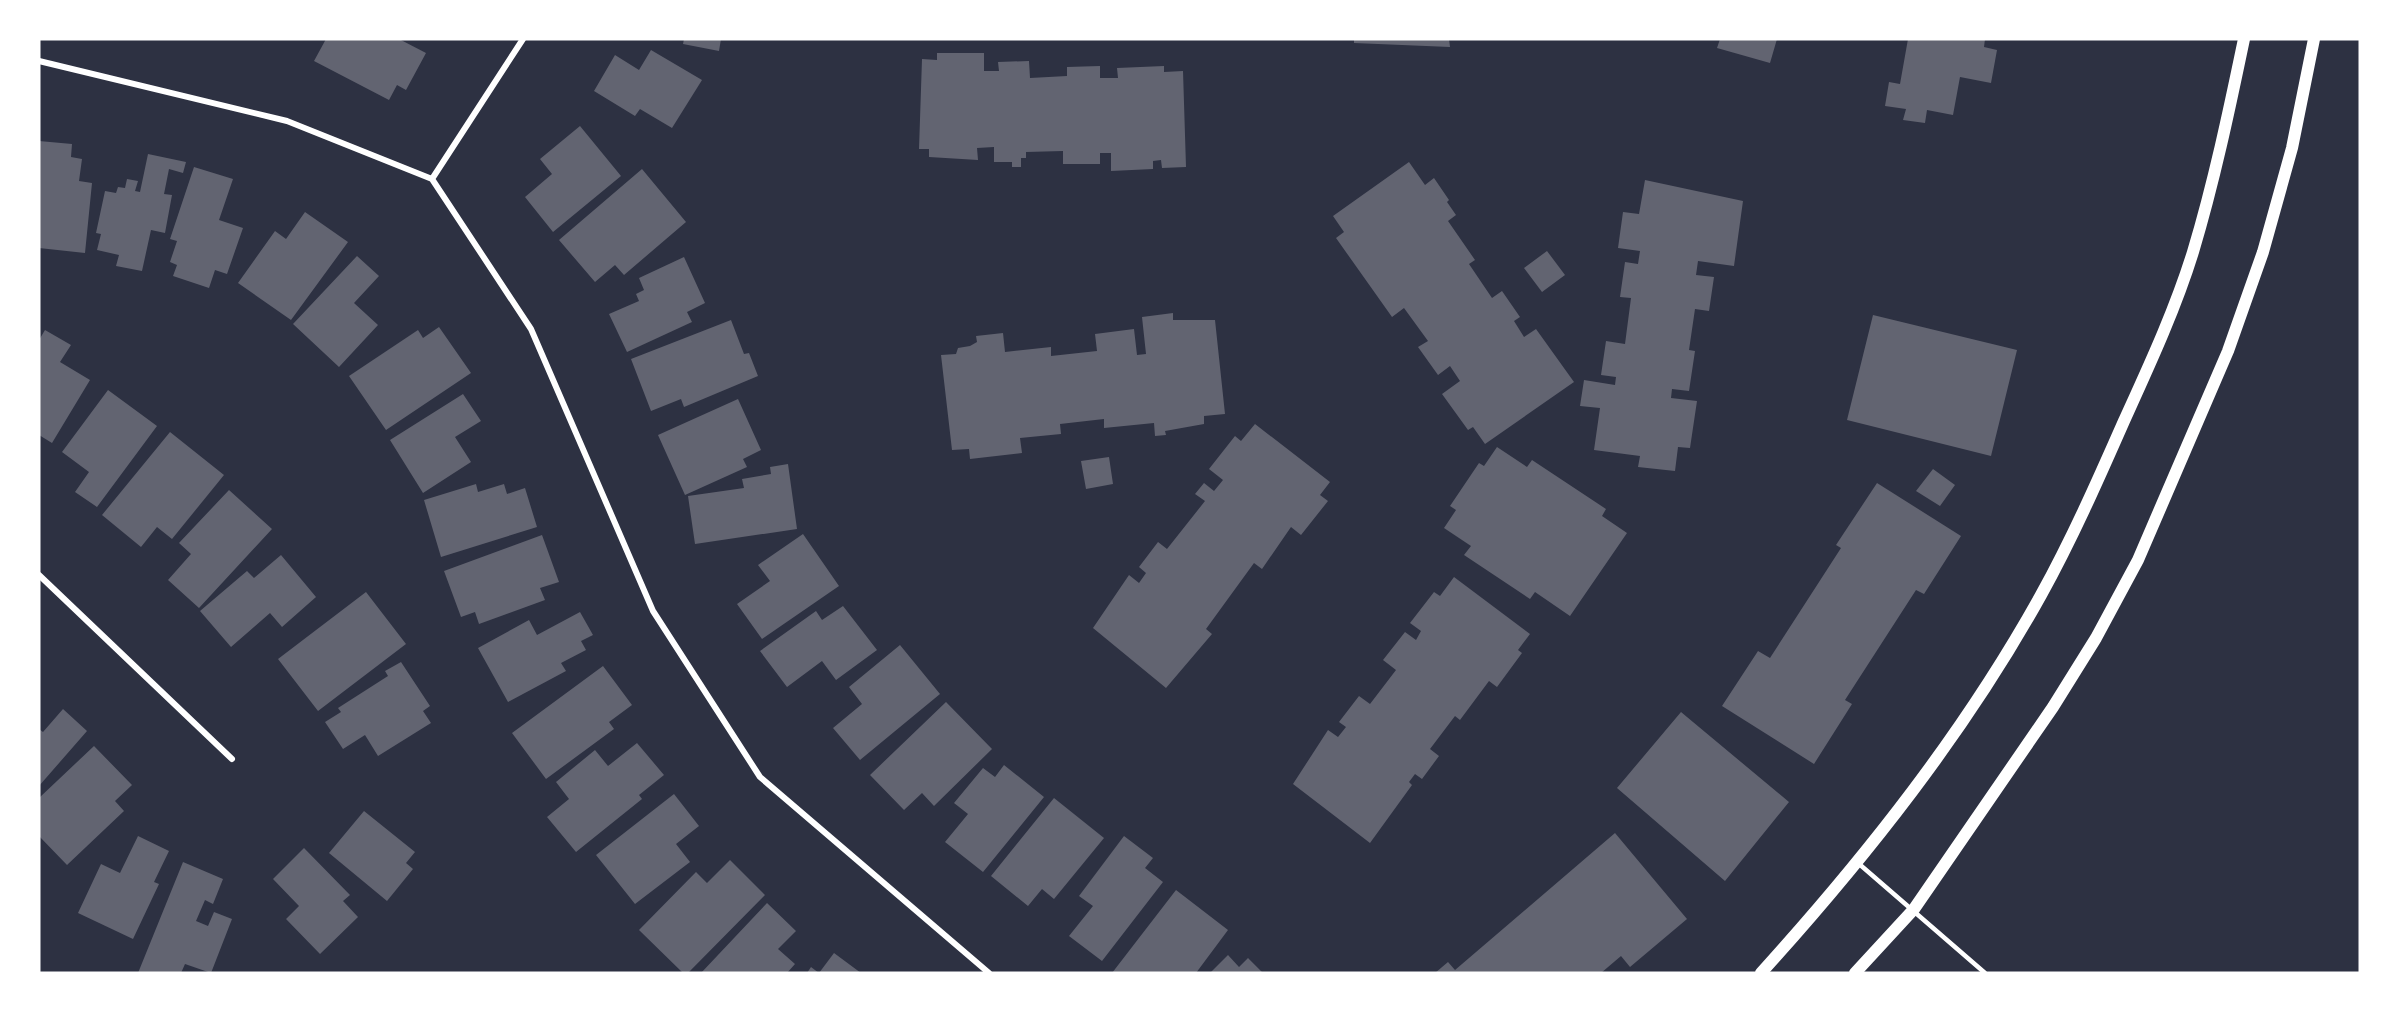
<svg xmlns="http://www.w3.org/2000/svg" width="2399" height="1012" viewBox="0 0 2399 1012" font-family="Signika,sans-serif">
<style>
.building{fill:#626471}
.lines{fill:none;stroke-linecap:round;stroke-linejoin:round}
.service{stroke:#fff;stroke-width:4.5}
.minor{stroke:#fff;stroke-width:6}
.secondary{stroke:#fff;stroke-width:12}
</style>
<rect width="100%" height="100%" fill="#2d3142"/>
<path class="building" d="M326,39H399L426,53L406,90L397,85L389,100L314,61Z
M684,39H721L719,51L683,44Z
M1354,39H1449L1450,47L1354,43Z
M1720,39H1777L1770,63L1717,48Z
M1908,39H1985L1984,47L1997,50L1991,83L1960,77L1953,115L1927,110L1925,123L1903,120L1906,109L1885,106L1889,82L1900,84Z
M651,50L702,80L672,128L640,109L635,116L594,91L615,55L639,70Z
M937,53H984V71H999L998,62L1029,61L1030,78L1067,76V67L1100,66V78H1118L1117,68L1164,66V72L1183,71L1186,167L1162,168L1161,160L1153,161V169L1111,171V153H1100V164H1063V151L1026,152V158H1021V167H1012V162H994V147L977,148L978,160L929,157V149H919L922,59L937,60Z
M580,126L621,176L553,232L525,197L552,174L540,159Z
M39,141L72,144L71,157L82,159L79,181L92,183L85,253L39,248Z
M148,154L186,162L183,173L169,169L164,194L172,195L165,233L151,230L142,271L116,266L119,255L97,250L101,234L96,233L105,191L116,193L118,187L125,188L127,179L138,181L135,191L140,192Z
M1409,162L1425,185L1434,178L1449,200L1447,202L1456,215L1448,221L1475,260L1469,264L1492,298L1502,291L1520,317L1514,321L1524,337L1536,329L1574,382L1485,444L1473,427L1468,430L1442,394L1460,381L1450,366L1438,375L1418,347L1428,341L1404,308L1392,317L1336,238L1344,232L1333,216Z
M194,167L233,179L219,220L243,228L227,274L215,270L209,288L173,276L177,265L170,262L177,241L170,239Z
M642,169L686,222L624,275L615,265L595,282L559,240Z
M1645,180L1743,201L1734,266L1698,261L1696,275L1714,277L1709,311L1695,309L1689,350L1695,351L1689,391L1672,389L1671,398L1697,401L1690,448L1678,447L1675,471L1638,467L1640,456L1594,450L1600,408L1580,406L1584,380L1615,385L1616,377L1601,375L1606,341L1625,344L1631,298L1620,297L1625,262L1638,264L1640,251L1618,248L1623,212L1639,214Z
M305,212L348,242L291,320L238,283L275,231L286,239Z
M1547,251L1565,275L1542,292L1524,268Z
M357,256L379,276L354,303L378,325L339,367L293,324Z
M684,257L705,303L687,312L692,322L627,352L609,314L639,301L636,294L644,290L639,278Z
M1173,313V320H1215L1225,414L1204,416V424L1165,431L1166,435L1155,436L1154,423L1104,428V419L1060,424L1061,434L1020,438L1022,453L970,459L969,449L952,450L941,355L956,354L958,348L970,346L977,342L976,336L1003,333L1005,352L1051,347V356L1097,351L1095,334L1134,329L1137,355L1146,354L1142,317Z
M1873,315L2017,350L1991,456L1847,420Z
M731,320L744,354L749,353L758,376L684,407L681,399L651,411L631,359Z
M439,327L471,373L386,430L349,376L418,330L423,338Z
M45,330L71,345L60,362L90,380L52,443L39,435V340Z
M108,390L157,426L97,507L75,492L89,472L62,452Z
M463,394L481,421L455,437L471,462L423,493L390,440Z
M738,399L761,450L743,459L747,467L685,495L658,435Z
M1255,424L1330,482L1320,495L1328,501L1301,535L1291,527L1262,569L1254,563L1206,629L1212,634L1166,688L1093,628L1129,575L1139,583L1146,573L1139,567L1158,542L1167,549L1205,501L1195,494L1204,483L1214,491L1223,480L1209,469L1235,436L1241,441Z
M170,432L224,475L172,539L157,527L141,547L102,515Z
M1497,447L1527,467L1532,460L1606,509L1602,516L1627,533L1570,616L1535,592L1530,599L1464,555L1471,546L1444,528L1456,510L1450,506L1479,463L1484,466Z
M1109,457L1113,484L1086,489L1081,461Z
M788,464L797,529L695,544L688,496L744,488L742,479L771,474L770,467Z
M1933,469L1955,485L1940,506L1916,491Z
M1877,483L1961,536L1924,594L1916,590L1845,700L1852,704L1814,764L1722,706L1758,651L1770,658L1841,548L1836,545Z
M476,484L478,492L504,484L507,494L525,488L537,527L441,557L424,500Z
M229,490L272,529L199,608L168,580L191,554L179,543Z
M803,534L839,586L762,639L737,604L770,581L758,565Z
M542,535L559,582L540,588L545,600L479,624L475,612L461,617L444,571Z
M281,555L316,597L282,627L270,613L231,647L200,611L247,571L254,578Z
M1454,577L1530,634L1518,650L1522,653L1497,687L1489,681L1460,720L1455,716L1430,749L1439,756L1422,779L1415,774L1409,782L1412,785L1370,843L1293,784L1328,730L1338,737L1346,727L1339,722L1359,696L1370,704L1396,670L1383,660L1405,632L1416,640L1421,631L1410,623L1434,592L1440,596Z
M366,592L406,644L318,711L278,659Z
M843,606L877,650L836,680L822,661L787,687L760,651L816,611L822,620Z
M580,612L593,635L581,641L586,650L561,663L566,671L508,702L478,648L529,620L537,635Z
M900,645L940,694L860,760L833,728L862,704L849,687Z
M401,662L430,706L423,711L431,723L378,756L365,735L343,749L325,722L341,712L338,708L388,676L385,671Z
M603,666L632,705L609,722L614,729L546,779L512,733Z
M946,702L992,749L934,806L922,793L904,810L870,775Z
M63,709L87,731L39,786V729L43,732Z
M1681,712L1789,802L1725,881L1617,788Z
M637,743L664,775L639,795L642,799L576,852L547,817L569,799L556,782L595,750L608,766Z
M94,746L132,785L115,801L124,811L67,865L39,836V798Z
M1004,765L1044,797L983,872L945,842L968,814L954,803L983,768L995,777Z
M674,794L699,826L676,844L690,862L635,904L596,855Z
M1054,798L1104,838L1054,899L1042,889L1028,906L991,876Z
M364,811L415,852L406,863L413,869L387,901L329,853Z
M1615,833L1687,919L1630,967L1621,956L1601,973H1435L1448,962L1455,970Z
M138,836L169,851L154,882L159,884L133,939L78,913L101,864L120,873Z
M1124,836L1153,858L1145,868L1163,882L1102,961L1069,936L1093,906L1079,896Z
M304,848L350,895L343,901L358,917L320,954L286,919L299,906L273,879Z
M730,860L765,895L688,973H683L639,930L696,872L707,883Z
M183,862L223,879L213,904L205,900L196,921L208,926L214,912L232,919L211,973L185,964L181,973H138Z
M1176,890L1228,930L1196,973H1112Z
M767,903L796,931L778,949L795,964L787,973H701Z
M834,953L861,973H807L811,967L819,973Z
M1228,955L1239,967L1248,958L1263,973H1210Z"/>
<g class="lines">
<path class="service" d="M1858,863L1985,973"/>
<path class="minor" d="M39,61L287,121L432,179L531,329L653,611L760,777L989,973
M432,179L523,39
M39,575L232,759"/>
<path class="secondary" d="M1761,973C1866,857 1965,732 2041,595C2072,539 2098,480 2124,421C2149,366 2175,310 2193,252C2214,182 2229,111 2244,39
M1855,973L1914,909L2053,707L2096,638L2138,560L2228,351L2263,252L2292,148L2314,39"/>
</g>
<rect width="2399" height="1012" fill="none" stroke="#ffffff" stroke-width="81"/>
</svg>
